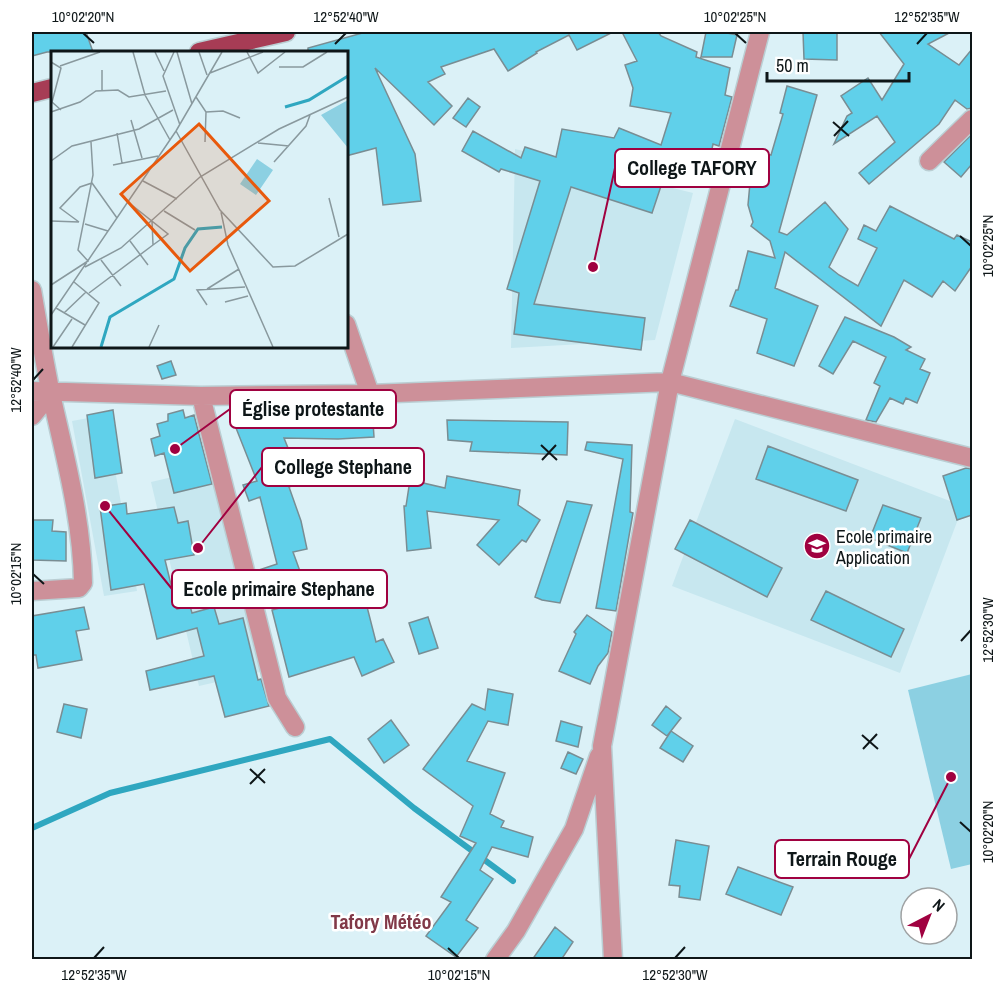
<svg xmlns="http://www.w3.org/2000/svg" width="1004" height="991" viewBox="0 0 1004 991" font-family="'Archivo Narrow',sans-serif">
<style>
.built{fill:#c7e7ef}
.green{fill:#8cd0e2}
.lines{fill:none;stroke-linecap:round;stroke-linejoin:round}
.stream{stroke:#2fa7c0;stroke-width:6}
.building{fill:#60d0ea;stroke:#798d93;stroke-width:1.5}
.minor-casing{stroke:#baced3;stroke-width:21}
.major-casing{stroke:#baced3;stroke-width:21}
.minor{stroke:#cd9099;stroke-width:18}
.major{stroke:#a73c55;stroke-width:18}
.ticks{fill:none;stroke:#0e1618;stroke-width:2}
.labels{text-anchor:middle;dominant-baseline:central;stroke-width:5;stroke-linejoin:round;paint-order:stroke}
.poi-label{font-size:18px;fill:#0e1618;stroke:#fff;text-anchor:start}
.neighbourhood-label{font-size:20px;font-weight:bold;fill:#813948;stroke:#fff}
.inset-river{fill:none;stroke:#2fa7c0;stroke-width:3}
.inset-road{fill:none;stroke:#89999e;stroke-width:1.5}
.view{fill:#e8590c;fill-opacity:0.15;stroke:#e8590c;stroke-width:3}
.inset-edge{fill:none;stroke:#0e1618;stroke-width:3}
.leader{fill:none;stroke:#a00140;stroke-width:2}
.callout-dot{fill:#a00140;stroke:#fff;stroke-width:2}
.callout{fill:#fff;stroke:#a00140;stroke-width:2}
.callout-label{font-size:20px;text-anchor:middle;font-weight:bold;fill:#0e1618}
.neatline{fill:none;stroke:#0e1618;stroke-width:2}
.ticks-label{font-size:15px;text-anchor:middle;fill:#0e1618}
</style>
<rect width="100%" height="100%" fill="#dbf1f7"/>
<path class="built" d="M515,149L693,193L655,340L511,348Z
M105,415L137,591L104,596L72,421Z
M735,419L963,506L900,673L672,586Z
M211,468L260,672L199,686L151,482Z"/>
<path class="green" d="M972,674V864L951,869L908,690Z"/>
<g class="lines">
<path class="stream" d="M32,828L110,793L330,739L414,808L513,881"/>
</g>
<path class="building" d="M32,32H86L93,52H47L32,56Z
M366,32H613L577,50L569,35L536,52L537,53L508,71L494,49L441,67L445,74L428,82L452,106L434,125L375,68L415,154L421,201L383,205L376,148L346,156V52H308V48Z
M622,32H658L661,36L697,52L696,57L730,68L725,95L732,97L719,146L713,144L704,186L664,177L652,213L571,187L534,304L645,318L641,350L514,334L519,293L507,289L540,181L501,169L499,172L462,151L473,131L521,158L525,147L556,157L562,129L614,138L619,128L661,145L671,113L630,106L633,88L625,65L637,61Z
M706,32H722L737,35L732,57H701Z
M803,32H837V60L804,59Z
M879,32H951L928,44L959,65L972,49V108L967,109L955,100L939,124L869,184L859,173L895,142L877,116L834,144L847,116L852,113L841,96L868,78L882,100L904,64Z
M787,86L817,95L779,232L787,235L825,202L848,229L829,267L839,275L858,286L877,248L858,239L864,225L876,231L890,206L954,239L957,235L972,242V266L955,291L943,281L932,297L904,280L881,326L785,252L775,288L818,306L794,366L757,353L767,319L730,306L736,290H738L748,251L775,258L770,241L751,226L753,222L748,205L750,183L762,153L771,155L783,114L780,113Z
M468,98L480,107L466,127L453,118Z
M972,134V164L961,177L944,162Z
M845,317L894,337L911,347L906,350L925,359L920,369L930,373L917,403L906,398L903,404L890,398L876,422L866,420L880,386L874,383L886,357L853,341L833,374L819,366Z
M171,361L176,375L162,379L157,366Z
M372,407L374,437L338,439L284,438L290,453L285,456L295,485L289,487L301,521L307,549L293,552L301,574L265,586L259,570L277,564L260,497L249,501L243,485L257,481L236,428L283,410Z
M113,410L122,473L95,478L87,415Z
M183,410L185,418L194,415L212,484L174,493L164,453L155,456L151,439L160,436L157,424L168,421V414Z
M447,420L568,422L567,455L470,451L472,442L448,440Z
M587,442L632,445L630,512L633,513L616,611L596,608L623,459L585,450Z
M768,446L858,480L846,511L756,479Z
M966,468L972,469V515L957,520L943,476Z
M447,476L520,490L518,505L540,520L526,542L522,540L499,565L477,545L499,520L427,511L431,548L407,551L404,506H406L410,480L445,488Z
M567,501L592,505L560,603L542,600L535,597Z
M126,503L127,514L174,507L178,523L188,521L194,555L165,560L177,609L190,606L192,613L214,607L219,624L243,618L258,680L261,679L269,706L225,717L214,676L150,690L146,671L204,656L197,628L157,639L144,584L111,590L100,507Z
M883,505L921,518L907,553L870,538Z
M32,520H53L52,531L66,532V561L32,560Z
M690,520L782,568L767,597L675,549Z
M826,591L904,629L891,657L811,620Z
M352,594L354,599L364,595L376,642L383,639L394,662L362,676L354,657L289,677L272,610L314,599L315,603Z
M84,607L89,629L76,631L82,660L38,668L36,655H32V616Z
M587,615L612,632L608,653L598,666L590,684L559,671L576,634L574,632Z
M428,617L438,648L419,654L409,623Z
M488,689L513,694L508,725L488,721L467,761L505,773L490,814L504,821L501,827L533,837L528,857L492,847L480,870L493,879L466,920L478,928L456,957L426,936L451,902L441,897L476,843L460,836L473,806L423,769L472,704L485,710Z
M64,704L87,709L81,738L57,732Z
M666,706L681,718L667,736L652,725Z
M391,720L409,745L384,763L368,739Z
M561,721L582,727L578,747L556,741Z
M671,731L693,746L683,762L660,748Z
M568,752L583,759L576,774L561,768Z
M676,840L709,846L700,900L679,897L680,886L669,885Z
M738,867L793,887L781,915L726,894Z
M555,927L573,942L561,960H532Z"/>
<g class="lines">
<defs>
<path id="minor" d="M929,161L972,119
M32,290C38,325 44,360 51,394C65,457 82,519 83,583L79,588L32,591
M346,324L370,394
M32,391L201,396L370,394L670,382L972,458
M201,396L277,698L295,727
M32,416L51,393
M495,960L516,931L574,829L599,756
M613,960L602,746L670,382L760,32"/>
<path id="major" d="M199,52L286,32
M32,93L52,88"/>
</defs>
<use href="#minor" class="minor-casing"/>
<use href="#major" class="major-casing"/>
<use href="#minor" class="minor"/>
<use href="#major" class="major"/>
</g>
<path class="ticks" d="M83,33L94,43M735,33L746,43M335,44L346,33M917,44L927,33M833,122L849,136M834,136L848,121M960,236L971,246M33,380L43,369M541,445L557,460M542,460L556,445M33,574L44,584M961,641L971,630M862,735L878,749M863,749L877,734M250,769L265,783M250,784L265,769M960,822L971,832M448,948L459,958M94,958L104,947M675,958L685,947"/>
<defs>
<symbol id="school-disc" viewBox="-11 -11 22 22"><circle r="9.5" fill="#a00140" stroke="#fff"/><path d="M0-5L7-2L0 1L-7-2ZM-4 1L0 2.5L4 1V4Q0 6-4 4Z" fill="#fff"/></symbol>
</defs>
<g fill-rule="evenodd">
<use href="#school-disc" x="802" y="531" width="30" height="30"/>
</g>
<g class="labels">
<g class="poi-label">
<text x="836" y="536">Ecole primaire<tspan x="836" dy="21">Application</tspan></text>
</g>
<g class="neighbourhood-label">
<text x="381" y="921">Tafory Météo</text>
</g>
</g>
<g transform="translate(51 51)">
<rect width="297" height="297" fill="#dbf1f7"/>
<path d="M297,49V97L270,64ZM206,108L222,119L205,144L189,133Z" fill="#8cd0e2"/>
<path class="inset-river" d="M234,56L258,49L297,25M50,296L59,266L123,228L134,197L147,178L171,176"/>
<path class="inset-road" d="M82,1L94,44L119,89M104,1L113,20M123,1L112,25L129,74M126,1L141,53M148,1L156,24M196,1L207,22L234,1M0,11L10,17L1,51L10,59M9,15L49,1M228,16H252L276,1M159,22L212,1M51,39V19M145,46L155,61L154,91M0,61L29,51L45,40L67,39L78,46L115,40M155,61L172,60L189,67M80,69L91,107M125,80L169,159L222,216L244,215L297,183M66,82L71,112M207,92L238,95M0,110L21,95L88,78L122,59M223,111L255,75L259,64M62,114L107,105M92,130L126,148M278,147L288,186M77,151L117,183L102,194M113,160L144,179M170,161L177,194L222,296M0,170L28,171M28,171L9,157L29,136L41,132L66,167M34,173L57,180M79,190L97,214M50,209L70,235M34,216L70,197L149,126L228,78L297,46M0,234L37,210L27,199L42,124L40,91M156,238L188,218M38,242L102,194L101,170M174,251L197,245M156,254L146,239L194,236M5,257L34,274M13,262L35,241M0,264L125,80L171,1M2,296L21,268M21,296L48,252L23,231M98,296L108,274"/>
<path class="view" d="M148,73L218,150L139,220L70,143Z"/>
<rect width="297" height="297" class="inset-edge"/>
</g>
<path class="leader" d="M593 267L615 168M175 449L230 409M198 548L262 467M105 506L172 589M951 777L909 859"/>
<g class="callout-dot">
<circle cx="593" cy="267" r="6"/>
<circle cx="175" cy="449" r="6"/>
<circle cx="198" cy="548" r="6"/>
<circle cx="105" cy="506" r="6"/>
<circle cx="951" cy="777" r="6"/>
</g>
<g class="callout">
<rect x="615" y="149" width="154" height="38" rx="6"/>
<rect x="230" y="390" width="166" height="38" rx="6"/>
<rect x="262" y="448" width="162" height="38" rx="6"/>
<rect x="172" y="570" width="215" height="38" rx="6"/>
<rect x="775" y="840" width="134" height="38" rx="6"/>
</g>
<g class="callout-label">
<text x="692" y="175">College TAFORY</text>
<text x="313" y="416">Église protestante</text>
<text x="343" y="474">College Stephane</text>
<text x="279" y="596">Ecole primaire Stephane</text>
<text x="842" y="866">Terrain Rouge</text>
</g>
<rect width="1004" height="991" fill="none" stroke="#ffffff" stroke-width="66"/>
<g transform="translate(929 916) rotate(42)"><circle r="28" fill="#ffffff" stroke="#9fa2a3" stroke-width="1.5"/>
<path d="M0-4.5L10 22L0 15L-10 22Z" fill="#a00140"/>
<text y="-9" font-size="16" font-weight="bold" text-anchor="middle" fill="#0e1618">N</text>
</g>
<path d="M767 72v9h142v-9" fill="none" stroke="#0e1618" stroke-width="3"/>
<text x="776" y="72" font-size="18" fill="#0e1618" stroke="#ffffff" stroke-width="4.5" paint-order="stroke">50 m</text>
<rect x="33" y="33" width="938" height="925" class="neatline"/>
<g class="ticks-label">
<text x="83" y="22">10°02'20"N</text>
<text x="346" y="22">12°52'40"W</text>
<text x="735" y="22">10°02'25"N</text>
<text x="927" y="22">12°52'35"W</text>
<text transform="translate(988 246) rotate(-90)" y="5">10°02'25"N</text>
<text transform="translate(16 380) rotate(-90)" y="5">12°52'40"W</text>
<text transform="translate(16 574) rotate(-90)" y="5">10°02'15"N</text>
<text transform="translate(988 630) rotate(-90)" y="5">12°52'30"W</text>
<text transform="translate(988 832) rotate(-90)" y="5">10°02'20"N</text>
<text x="94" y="980">12°52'35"W</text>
<text x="459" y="980">10°02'15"N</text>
<text x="675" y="980">12°52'30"W</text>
</g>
</svg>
